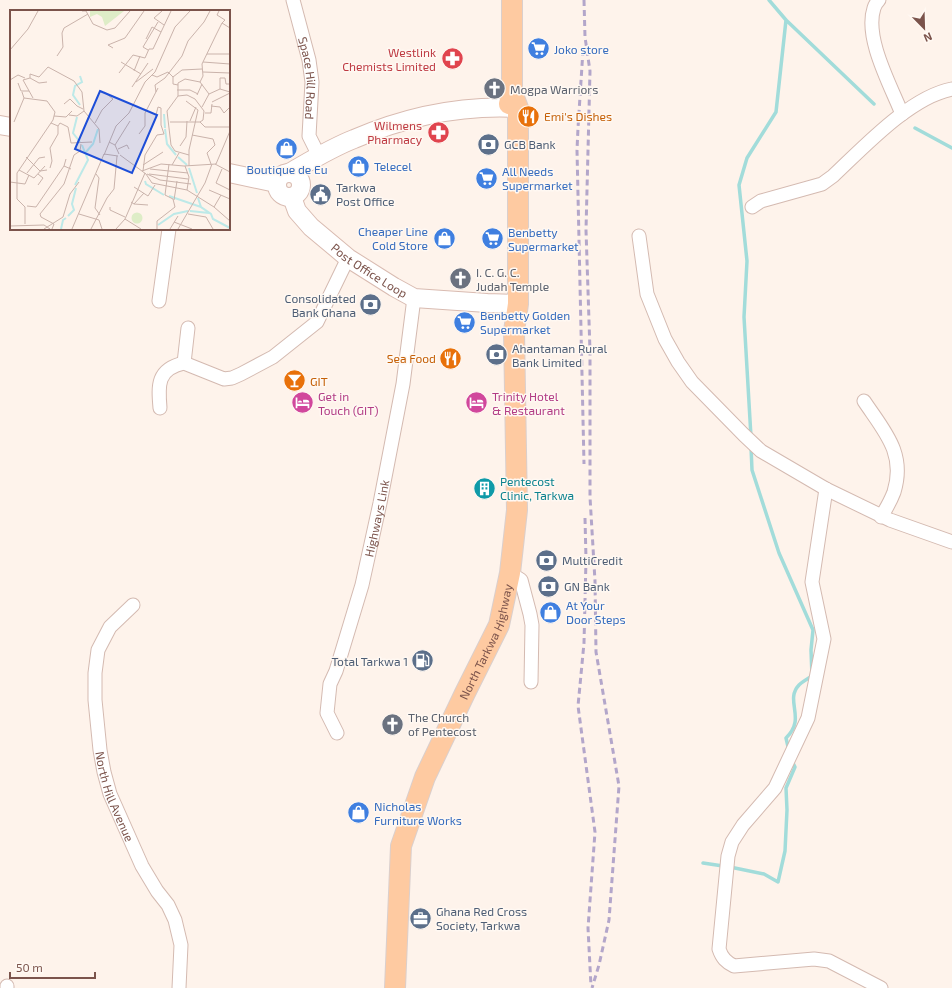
<svg xmlns="http://www.w3.org/2000/svg" width="952" height="988" viewBox="0 0 952 988" font-family="'Exo 2',sans-serif">
<style>
.lines{fill:none;stroke-linecap:round;stroke-linejoin:round}
.stream{stroke:#a2dcda;stroke-width:3.5}
.street-casing{stroke:#d4bab1;stroke-width:15}
.secondary-casing{stroke:#d9bbb1;stroke-width:20}
.primary-casing{stroke:#dacfcd;stroke-width:22}
.street{stroke:#fff;stroke-width:13}
.secondary{stroke:#fff;stroke-width:18}
.primary{stroke:#fecaa1;stroke-width:20}
.rail{stroke:#b3a6ca;stroke-width:3;stroke-dasharray:6 4;stroke-linecap:butt}
.labels{text-anchor:middle;dominant-baseline:central;stroke-width:3;stroke-linejoin:round;paint-order:stroke}
.shop-label{font-size:12px;fill:#366cbe;stroke:#fff8f2;text-anchor:start}
.health-label{font-size:12px;fill:#be3a42;stroke:#fff8f2;text-anchor:end}
.street-label{font-size:12px;fill:#7b534b;stroke:#fff8f2}
.worship-label{font-size:12px;fill:#5b616d;stroke:#fff8f2;text-anchor:start}
.food-label{font-size:12px;fill:#c56008;stroke:#fff8f2;text-anchor:start}
.service-label{font-size:12px;fill:#4e5e75;stroke:#fff8f2;text-anchor:start}
.hotel-label{font-size:12px;fill:#b23c85;stroke:#fff8f2;text-anchor:start}
.culture-label{font-size:12px;fill:#0d838f;stroke:#fff8f2;text-anchor:start}
.inset-river{fill:none;stroke:#bde9e8;stroke-width:2}
.inset-road{fill:none;stroke:#cab3ab;stroke-width:1}
.view{fill:#1d4ed8;fill-opacity:0.15;stroke:#1d4ed8;stroke-width:2}
.inset-edge{fill:none;stroke:#7b534b;stroke-width:2}
</style>
<rect width="100%" height="100%" fill="#fef3eb"/>
<g class="lines">
<path class="stream" d="M769,0L786,20L874,104
M915,128L952,148
M751,437L744,317L747,261L739,185L747,158L776,112L786,20
M751,447L752,470L779,553L813,630L811,650L812,676C807,679 802,682 799,685C784,701 807,718 786,738L789,751
M703,863L723,866
M730,867L764,874L778,882L785,851L787,810L786,788L795,767L792,761"/>
<defs>
<g id="street">
<path id="s1" d="M293,0L309,60L312,82L309,136L319,156"/>
<path d="M879,0C877,2 875,5 874,8C864,38 891,86 902,114"/>
<path d="M752,207L761,201L822,184L833,176C864,147 910,97 952,89"/>
<path d="M639,236L647,294L665,339L678,362L692,382L744,435L761,451L826,489L890,520L952,542"/>
<path d="M159,301L169,229"/>
<path d="M188,328L184,363L224,379L232,378L241,374L273,357L317,322L348,258"/>
<path d="M864,401C884,431 906,453 894,492C891,500 886,509 881,517"/>
<path d="M160,408C158,385 157,369 184,363"/>
<path d="M826,489L812,582L824,639L808,718L775,788L743,825L732,842L728,856L719,949C722,958 726,962 734,966L814,959L829,961L881,988"/>
<path d="M510,573L521,580L530,614L532,625L531,682"/>
<path id="s2" d="M133,605L110,627L98,650L95,673V700L100,750L104,772L110,794L142,866L157,891L168,905L175,920L181,945L179,988"/>
<path id="s3" d="M337,733L327,713L330,684L336,671L362,585L380,503L403,384L414,298"/>
<path d="M7,986V988"/>
</g>
<g id="secondary">
<path d="M0,125L11,127"/>
<circle cx="289" cy="185" r="12"/>
<path d="M229,173L276,183"/>
<path d="M289,173C310,161 331,148 354,139C405,117 462,105 518,108"/>
<path id="s4" d="M292,197L297,211L311,227L348,258L394,287L414,298L487,303L518,304"/>
</g>
<g id="primary">
<path d="M509,104L512,92V0"/>
<path id="s5" d="M395,988L401,846L425,777L465,693L499,625L510,573L517,510L514,331L518,304V108L512,92"/>
</g>
</defs>
<use href="#street" class="street-casing"/>
<use href="#secondary" class="secondary-casing"/>
<use href="#primary" class="primary-casing"/>
<use href="#street" class="street"/>
<use href="#secondary" class="secondary"/>
<use href="#primary" class="primary"/>
<path class="rail" d="M584,0L585,37L590,71L586,230L590,351V497L595,581L596,652L619,786L609,920L599,965L592,988
M583,50L578,128L577,150L584,464
M585,518L586,559L584,643L578,706L595,832L588,928L591,986"/>
</g>
<defs>
<symbol id="supermarket-disc" viewBox="-11 -11 22 22"><circle r="9.5" fill="#3f7fe0" stroke="#fff8f2"/><path d="M-6-5.5h2.5l.6 2H6L4.5 2H-2.5L-4.4-4H-6ZM-1.5 3.2a1.3 1.3 0 1 0 .1 0ZM3 3.2a1.3 1.3 0 1 0 .1 0Z" fill="#fff"/></symbol>
<symbol id="pharmacy-disc" viewBox="-11 -11 22 22"><circle r="9.5" fill="#e0444e" stroke="#fff8f2"/><path d="M-2-6h4v4h4v4h-4v4h-4v-4h-4v-4h4Z" fill="#fff"/></symbol>
<symbol id="church-disc" viewBox="-11 -11 22 22"><circle r="9.5" fill="#6b7280" stroke="#fff8f2"/><path d="M-1.2-6h2.4v3.5h3.3v2.4h-3.3V6h-2.4V-.1h-3.3v-2.4h3.3Z" fill="#fff"/></symbol>
<symbol id="restaurant-disc" viewBox="-11 -11 22 22"><circle r="9.5" fill="#e8710a" stroke="#fff8f2"/><path d="M-5-6h1v4h1v-4h1v4h1v-4h1v5L-1.5 .5V6h-2V.5L-5-1ZM5-6V6H3V1.5H1.5Q1.5-4 5-6Z" fill="#fff"/></symbol>
<symbol id="bank-disc" viewBox="-11 -11 22 22"><circle r="9.5" fill="#5c6f8a" stroke="#fff8f2"/><path d="M-6-4H6V4H-6ZM0-2.3a2.3 2.3 0 1 0 0 4.6a2.3 2.3 0 1 0 0-4.6Z" fill="#fff"/></symbol>
<symbol id="shop-disc" viewBox="-11 -11 22 22"><circle r="9.5" fill="#3f7fe0" stroke="#fff8f2"/><path d="M-5-2.5h2.3a2.7 3.5 0 0 1 5.4 0H5L5.5 6h-11ZM-1.5-2.5h3a1.5 2.3 0 0 0-3 0Z" fill="#fff"/></symbol>
<symbol id="civic-disc" viewBox="-11 -11 22 22"><circle r="9.5" fill="#5c6f8a" stroke="#fff8f2"/><path d="M-.6-6.5H3V-4.5H.6V-3L4-1V1h2V6H-6V1h2V-1L-.6-3ZM-1.2 2.5V6h2.4V2.5Z" fill="#fff"/></symbol>
<symbol id="bar-disc" viewBox="-11 -11 22 22"><circle r="9.5" fill="#e8710a" stroke="#fff8f2"/><path d="M-6-5H6L.8 .8V4.5H3.5V6h-7V4.5H-.8V.8Z" fill="#fff"/></symbol>
<symbol id="hotel-disc" viewBox="-11 -11 22 22"><circle r="9.5" fill="#d1479c" stroke="#fff8f2"/><path d="M-6-4.5h1.5V1H6V5H4.5V3h-9V5H-6ZM-4 0a1.8 1.8 0 1 1 3.6 0ZM.5 0V-2.5h3Q6-2.5 6 0Z" fill="#fff"/></symbol>
<symbol id="building-disc" viewBox="-11 -11 22 22"><circle r="9.5" fill="#0f9aa8" stroke="#fff8f2"/><path d="M-4-6H4V6H1V3H-1V6H-4ZM-2.5-4.3h1.7v1.8h-1.7ZM.8-4.3h1.7v1.8H.8ZM-2.5-1h1.7V.8h-1.7ZM.8-1h1.7V.8H.8Z" fill="#fff"/></symbol>
<symbol id="fuel-disc" viewBox="-11 -11 22 22"><circle r="9.5" fill="#5c6f8a" stroke="#fff8f2"/><path d="M-5.5-6h7V0h2V4h1.3V-2.5L3-4.5l.8-.8L6-3V5H2.5V1h-1V6h-7ZM-4.2-4.7v3.2H.2V-4.7Z" fill="#fff"/></symbol>
<symbol id="office-disc" viewBox="-11 -11 22 22"><circle r="9.5" fill="#5c6f8a" stroke="#fff8f2"/><path d="M-6-3h4V-5.5h4V-3h4V5H-6ZM-1-4.5V-3h2v-1.5ZM-6 0V1H6V0Z" fill="#fff"/></symbol>
</defs>
<g fill-rule="evenodd">
<use href="#supermarket-disc" x="526" y="36" width="25" height="25"/>
<use href="#pharmacy-disc" x="440" y="46" width="25" height="25"/>
<use href="#church-disc" x="482" y="76" width="25" height="25"/>
<use href="#restaurant-disc" x="516" y="104" width="25" height="25"/>
<use href="#pharmacy-disc" x="426" y="120" width="25" height="25"/>
<use href="#bank-disc" x="476" y="132" width="25" height="25"/>
<use href="#shop-disc" x="274" y="136" width="25" height="25"/>
<use href="#shop-disc" x="346" y="154" width="25" height="25"/>
<use href="#supermarket-disc" x="474" y="166" width="25" height="25"/>
<use href="#civic-disc" x="308" y="182" width="25" height="25"/>
<use href="#shop-disc" x="432" y="226" width="25" height="25"/>
<use href="#supermarket-disc" x="480" y="226" width="25" height="25"/>
<use href="#church-disc" x="448" y="266" width="25" height="25"/>
<use href="#bank-disc" x="358" y="292" width="25" height="25"/>
<use href="#supermarket-disc" x="452" y="310" width="25" height="25"/>
<use href="#bank-disc" x="484" y="342" width="25" height="25"/>
<use href="#restaurant-disc" x="438" y="346" width="25" height="25"/>
<use href="#bar-disc" x="282" y="368" width="25" height="25"/>
<use href="#hotel-disc" x="290" y="390" width="25" height="25"/>
<use href="#hotel-disc" x="464" y="390" width="25" height="25"/>
<use href="#building-disc" x="472" y="476" width="25" height="25"/>
<use href="#bank-disc" x="534" y="548" width="25" height="25"/>
<use href="#bank-disc" x="536" y="574" width="25" height="25"/>
<use href="#shop-disc" x="538" y="600" width="25" height="25"/>
<use href="#fuel-disc" x="410" y="648" width="25" height="25"/>
<use href="#church-disc" x="380" y="712" width="25" height="25"/>
<use href="#shop-disc" x="346" y="800" width="25" height="25"/>
<use href="#office-disc" x="408" y="906" width="25" height="25"/>
</g>
<g class="labels">
<g class="shop-label">
<text x="554" y="49">Joko store</text>
<text x="374" y="166">Telecel</text>
<text x="287" y="169" text-anchor="middle">Boutique de Eu</text>
<text x="502" y="171">All Needs<tspan x="502" dy="14">Supermarket</tspan></text>
<text x="428" y="231" text-anchor="end">Cheaper Line<tspan x="428" dy="14">Cold Store</tspan></text>
<text x="508" y="232">Benbetty<tspan x="508" dy="14">Supermarket</tspan></text>
<text x="480" y="315">Benbetty Golden<tspan x="480" dy="14">Supermarket</tspan></text>
<text x="566" y="605">At Your<tspan x="566" dy="14">Door Steps</tspan></text>
<text x="374" y="806">Nicholas<tspan x="374" dy="14">Furniture Works</tspan></text>
</g>
<g class="health-label">
<text x="436" y="52">Westlink<tspan x="436" dy="14">Chemists Limited</tspan></text>
<text x="422" y="125">Wilmens<tspan x="422" dy="14">Pharmacy</tspan></text>
</g>
<g class="street-label">
<text stroke="none"><textPath href="#s1" startOffset="80">Space Hill Road</textPath></text>
<text stroke="none"><textPath href="#s4" startOffset="109">Post Office Loop</textPath></text>
<text stroke="none"><textPath href="#s3" startOffset="224">Highways Link</textPath></text>
<text stroke="none"><textPath href="#s5" startOffset="364">North Tarkwa Highway</textPath></text>
<text stroke="none"><textPath href="#s2" startOffset="207">North Hill Avenue</textPath></text>
</g>
<g class="worship-label">
<text x="510" y="89">Mogpa Warriors</text>
<text x="476" y="272">I. C. G. C.<tspan x="476" dy="14">Judah Temple</tspan></text>
<text x="408" y="717">The Church<tspan x="408" dy="14">of Pentecost</tspan></text>
</g>
<g class="food-label">
<text x="544" y="116">Emi's Dishes</text>
<text x="436" y="358" text-anchor="end">Sea Food</text>
<text x="310" y="381">GIT</text>
</g>
<g class="service-label">
<text x="504" y="144">GCB Bank</text>
<text x="336" y="187">Tarkwa<tspan x="336" dy="14">Post Office</tspan></text>
<text x="356" y="298" text-anchor="end">Consolidated<tspan x="356" dy="14">Bank Ghana</tspan></text>
<text x="512" y="348">Ahantaman Rural<tspan x="512" dy="14">Bank Limited</tspan></text>
<text x="562" y="560">MultiCredit</text>
<text x="564" y="586">GN Bank</text>
<text x="408" y="661" text-anchor="end">Total Tarkwa 1</text>
<text x="436" y="911">Ghana Red Cross<tspan x="436" dy="14">Society, Tarkwa</tspan></text>
</g>
<g class="hotel-label">
<text x="318" y="396">Get in<tspan x="318" dy="14">Touch (GIT)</tspan></text>
<text x="492" y="396">Trinity Hotel<tspan x="492" dy="14">&amp; Restaurant</tspan></text>
</g>
<g class="culture-label">
<text x="500" y="481">Pentecost<tspan x="500" dy="14">Clinic, Tarkwa</tspan></text>
</g>
</g>
<g transform="translate(10 10)">
<rect width="220" height="220" fill="#fef3eb"/>
<path d="M80,1H114L95,16L92,7L87,4L80,7ZM121.5 208a5.5 5.5 0 1 1 11 0a5.5 5.5 0 1 1-11 0Z" fill="#deedc7"/>
<path class="inset-river" d="M70,95L63,85L65,76L72,72L70,66M154,104L155,118M67,107L63,123L70,132M155,119L157,134L166,145M76,142L83,134L88,119M168,147L177,155M179,158L187,183M135,171L136,174L154,185M65,175L78,150L72,135M159,186L191,197M188,188L191,197L201,204L203,209L220,218M180,201L199,203M58,206L64,200L62,194L66,178M148,215L164,204L178,201M51,219L53,210L56,208"/>
<path class="inset-road" d="M72,1H76L83,14L97,20L105,18L120,1M152,1L144,8L154,15M209,1L207,5L215,10L212,13M136,29L142,17L151,22M103,38L98,35L115,28L134,1M0,40L18,19L28,1M138,40L133,37L148,12M197,44H220M47,46L53,37L52,23L54,18L78,4M111,52L131,64M193,52L220,54M124,61L130,46M158,62L163,67V74L168,75M193,62L220,63M109,63L123,45L135,48L139,39H143L161,1M142,65L147,67L158,62M163,67L172,60L192,59M20,68V64L29,67L38,57L64,71L72,82L74,101L89,119L90,133M0,70L8,65L15,68M126,72L143,59M190,72L193,66L192,54L206,25L212,13L220,18M8,73L11,81H19M122,77L138,53M210,79V68H215L216,74H220M167,80H180L188,84M146,82L145,75L155,68L172,46L178,31L194,12L200,1M187,85L192,74M168,86L157,101L161,135L165,141L179,145M168,86V73L175,69L190,72L199,84M14,88L37,91L45,102L43,110L7,163V189L15,197V214M23,88L13,70L20,68L29,73L37,72M176,91L188,100L179,140V156M202,92L220,83M54,94L60,89L67,96L73,99M201,96L210,97L214,103L220,97M192,97L199,84L210,79L220,82M195,103H201L202,94M59,105L67,106L74,101M44,106L56,107L62,101M180,111L186,97M4,112L14,88L12,82M160,112H190L193,110L194,101L185,89L177,85L168,86M190,112L195,117H220M41,113L48,116L50,113L58,117L61,133L82,132M85,113L92,100L103,89L94,82M129,124L135,116V103L148,78M182,125L203,129M99,132L105,135L109,144M105,135L120,111M170,136L176,127L177,111M108,139L117,135L119,139M94,144L108,146M94,145L106,116L119,103L135,72L145,62L165,17L180,1M110,145L136,164L142,173L177,180L204,197L220,211M16,147L30,161L37,160M56,149L54,156L61,159M201,154L197,143L205,135L203,129M205,154L220,162M133,155L153,142M162,155L169,143M175,156L179,167L177,180M40,158L42,151L40,138L48,124V116M140,159L178,163M212,159L206,173L220,180M9,160L24,168L35,156M132,161L151,154L174,156L206,154L220,121M133,161L135,145L147,125L154,124L151,115V98L148,97L146,105M17,163L29,148L35,147M86,164L89,168L85,198L90,205M137,164L150,170L181,174M139,164L178,169M0,172L15,174L19,165M28,175L33,168L28,164M124,177L138,186L145,175M199,180L220,189M164,190L167,171M121,192L124,194L134,183M124,194L138,195M17,196L26,197L54,156M100,197V200L115,207M204,197L211,185M69,204L89,210L92,219M178,204L196,207L203,219M115,209L131,219M164,212L182,219M0,216L34,215L40,219M34,219L53,207L60,184L69,172M42,219L44,214L31,207L30,204L54,174L64,145L70,141L71,134M62,219L94,144M81,219L97,188L104,179L107,146M106,219L115,209L135,163M147,219V211L165,197L163,189L155,185L159,154M160,219L168,206M168,219L195,173L202,154"/>
<path class="view" d="M90,81L147,105L122,163L65,139Z"/>
<rect width="220" height="220" class="inset-edge"/>
</g>
<g transform="translate(924 28) rotate(157)" stroke="#fff8f2" stroke-width="3" paint-order="stroke">
<path d="M0-3L7 15L0 10L-7 15Z" fill="#7b534b"/>
<text y="-6" font-size="11" font-weight="bold" text-anchor="middle" fill="#7b534b">N</text>
</g>
<path d="M10 972v6h85v-6" fill="none" stroke="#7b534b" stroke-width="2"/>
<text x="16" y="972" font-size="12" fill="#7b534b" stroke="#fff8f2" stroke-width="3" paint-order="stroke">50 m</text>
</svg>
